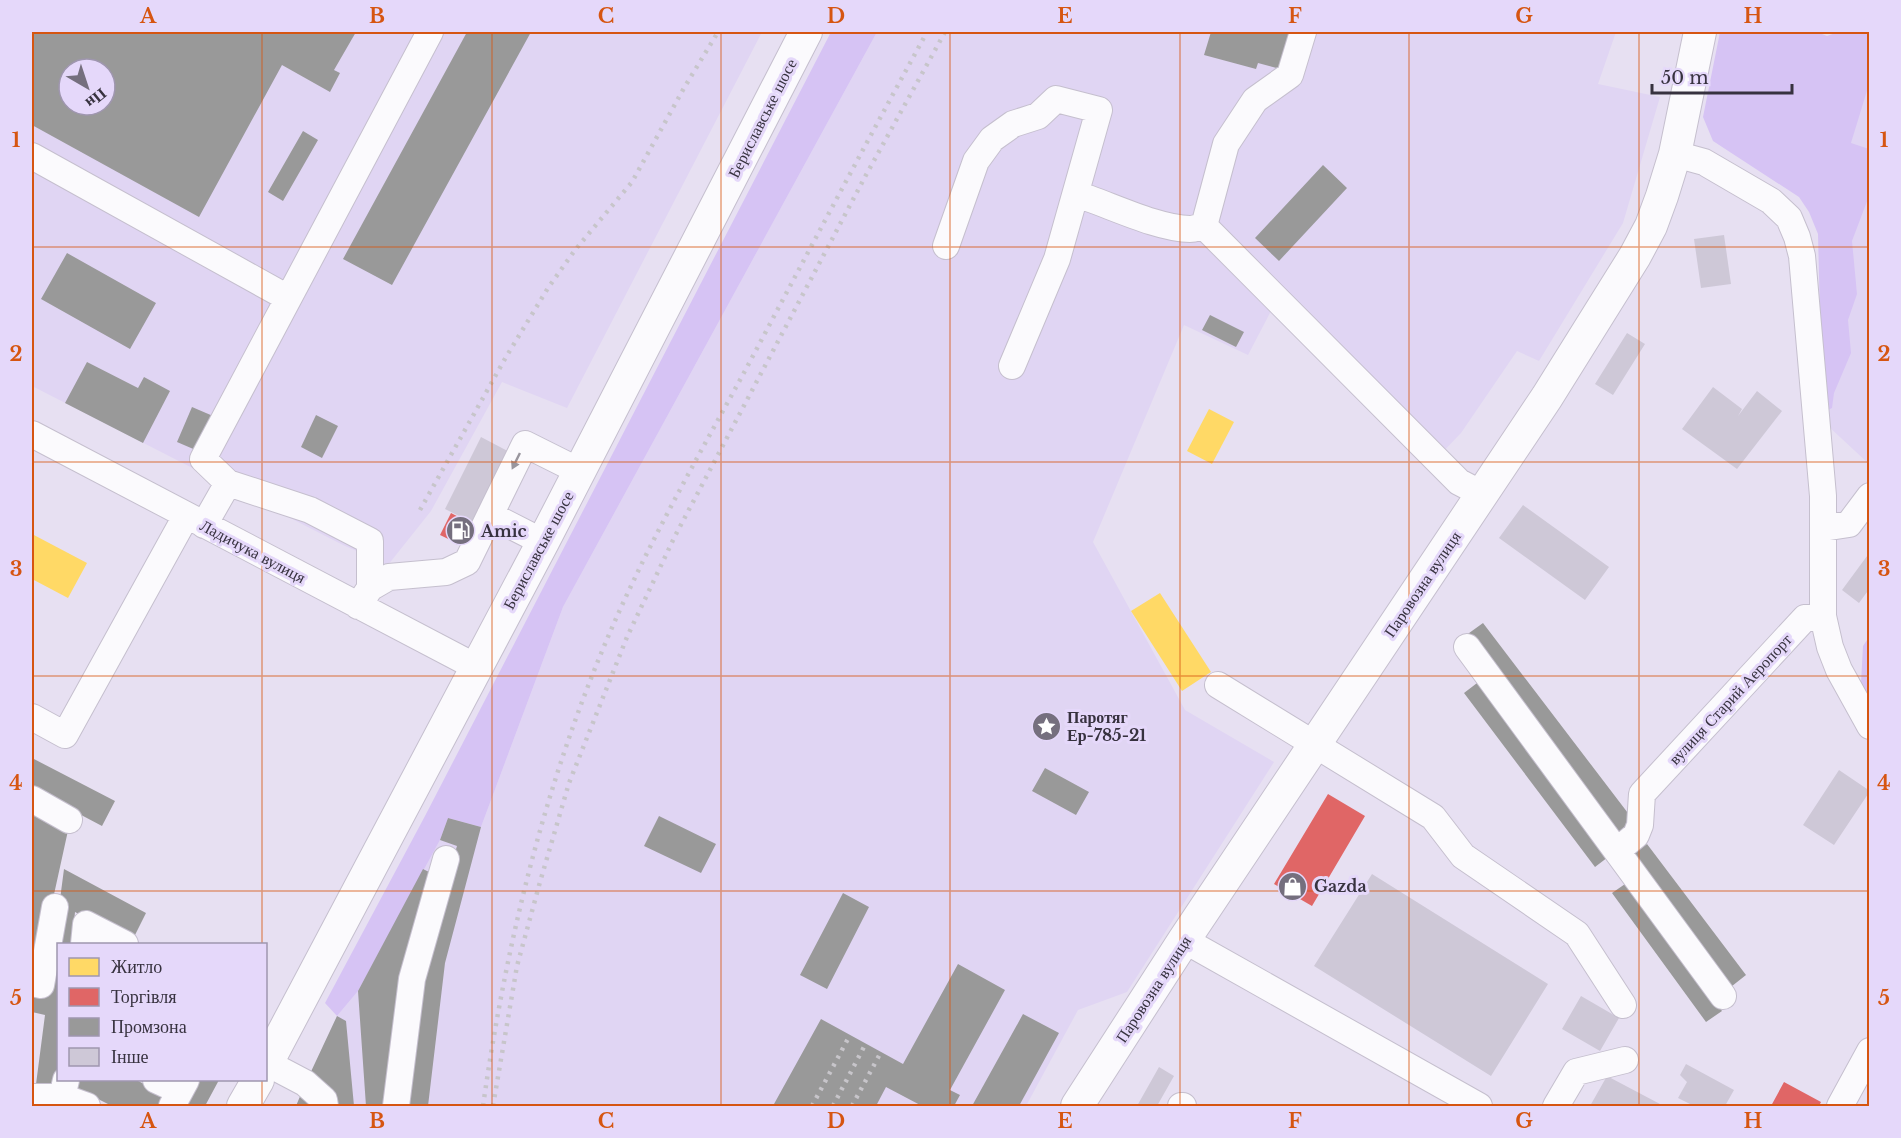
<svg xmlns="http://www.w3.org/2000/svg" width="1901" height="1138" viewBox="0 0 1901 1138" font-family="'Libre Baskerville',serif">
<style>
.built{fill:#e0d5f3;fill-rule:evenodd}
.green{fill:#d6c3f4}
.homes{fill:#ffd966}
.shops{fill:#e06666}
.industry{fill:#999;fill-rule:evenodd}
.building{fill:#cec8d7}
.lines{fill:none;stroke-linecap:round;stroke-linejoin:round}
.minor-casing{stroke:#c5bfce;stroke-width:28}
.major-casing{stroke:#c5bfce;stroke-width:34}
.minor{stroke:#fbfafd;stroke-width:26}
.major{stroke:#fbfafd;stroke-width:32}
.rail{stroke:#c7c5ca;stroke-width:4.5;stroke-dasharray:3 6;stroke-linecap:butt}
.oneway{fill:#99969e}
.grid{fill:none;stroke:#d65511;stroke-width:1.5;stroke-opacity:0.55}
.labels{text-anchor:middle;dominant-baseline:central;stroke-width:6;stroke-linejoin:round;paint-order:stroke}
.street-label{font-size:16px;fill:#37323f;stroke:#e5d8fa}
.poi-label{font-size:16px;font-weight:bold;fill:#37323f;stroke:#e5d8fa;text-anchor:start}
.neatline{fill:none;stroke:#d65511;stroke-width:2}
.grid-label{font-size:20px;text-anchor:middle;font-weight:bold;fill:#d65511}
</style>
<rect width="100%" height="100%" fill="#e7e0f2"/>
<path class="built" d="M32,32H762L567,408L502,382L431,511L388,565L343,545L32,386ZM69,69H105V105H69Z
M877,32H1616L1598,84L1660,97L1623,223L1539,361L1517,351L1461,433L1437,458L1271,311L1248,355L1184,325L1093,542L1185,710L1274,762L1127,992L1078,1010L1026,1106H296L337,1016L358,991L440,840L448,818L481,827L563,607Z
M1869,84V464L1827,425L1823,246L1859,113Z"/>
<path class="green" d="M831,32H877L563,607L481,827L448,818L440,840L358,991L337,1016L325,1003L425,816Z
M1720,32H1817L1827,36L1838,32H1869V84L1851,143L1869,149V196L1852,241L1857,294L1848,320L1851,353L1834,393L1832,408L1826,411L1822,401L1818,234L1809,212L1799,197L1713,141L1703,117Z
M1869,637V702L1861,683L1863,646Z"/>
<path class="homes" d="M1209,409L1234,422L1212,464L1187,451Z
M32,534L87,563L68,598L32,579Z
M1160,593L1211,672L1182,691L1131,611Z"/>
<path class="shops" d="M451,513L480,528L469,549L440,535Z
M1328,794L1365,816L1312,906L1274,884Z
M1784,1082L1821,1102L1819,1106H1771Z"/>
<path class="industry" d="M32,32H356L334,70L340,73L330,92L282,65L199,217L32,125ZM69,69H105V105H69Z
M467,32H531L392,285L343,259Z
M1211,32H1294L1284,70L1258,63L1256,69L1204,55Z
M303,131L318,140L283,201L268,192Z
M1323,165L1347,188L1279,261L1255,238Z
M67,253L156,303L130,349L41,299Z
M1210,315L1244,332L1236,347L1202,330Z
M87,362L138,388L144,377L170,391L143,443L65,403Z
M192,407L213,416L198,451L177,442Z
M316,415L338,426L322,458L301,447Z
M1483,623L1634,821L1617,834L1465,636Z
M1481,680L1612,854L1595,867L1464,693Z
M32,758L115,801L102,826L32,789Z
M1045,768L1089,792L1076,815L1032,791Z
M32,806L69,826L35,981L32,980Z
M659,816L716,844L701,873L644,846Z
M448,818L481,827L445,963L428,1106H404L423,957L457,846L440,840Z
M1647,844L1746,975L1727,990L1628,858Z
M64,869L146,913L132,941L75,912L72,944H58L60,1092H35L45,1015L32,1012V988L48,991Z
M423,869L435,875L390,1106H366L358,991Z
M1628,882L1722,1011L1706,1022L1612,893Z
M843,893L869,907L827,989L800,975Z
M958,964L1005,990L950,1090L960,1095L954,1106H922L886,1087L876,1106H779L774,1104L821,1019L903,1064Z
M1023,1014L1059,1033L1019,1106H972Z
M337,1016L346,1021L354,1106H336L308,1078Z
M73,1080H136L171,1097L166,1106H112L70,1085Z
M194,1080H219L205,1106H181Z
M301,1094L317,1106H296Z"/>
<path class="building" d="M1724,235L1731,284L1701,288L1694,239Z
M1627,333L1645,344L1613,395L1595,384Z
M1713,387L1742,409L1738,416L1757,391L1782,411L1737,469L1682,429Z
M481,437L515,455L479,526L445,509Z
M1523,505L1609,567L1585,600L1499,538Z
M1870,552V588L1859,603L1842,590Z
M1839,770L1870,791L1834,845L1803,825Z
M1372,874L1548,984L1491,1076L1314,966Z
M1581,996L1619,1018L1600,1051L1562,1029Z
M1686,1064L1734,1090L1725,1106H1694L1678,1098L1687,1082L1680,1075Z
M1159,1067L1174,1076L1157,1106H1137Z
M1607,1076L1660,1104L1659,1106H1590Z"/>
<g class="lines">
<defs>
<path id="minor" d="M1675,154L1704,162L1771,201L1789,218L1797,237L1802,256L1823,496V616L1830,647L1839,670L1870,726
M32,156L288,298
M1076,194C1108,204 1158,229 1190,229C1195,229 1199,227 1204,226L1459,482L1482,494
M1204,226L1226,144L1255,100L1290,75L1303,32
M946,246L976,161L992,139L1013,124L1038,116L1056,99L1099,110L1057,259L1012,366
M32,434L476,667
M228,483L203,459L430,32
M490,515L543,542
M204,525L228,483L310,510L370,541V588
M1823,528L1849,524L1870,496
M358,606L370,588L389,577L446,572L467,562L525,444L579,471
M1467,647L1723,996
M1218,685L1433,817L1463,856L1577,934L1623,1005
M32,717L65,735L186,516
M32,799L69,820
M1617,851L1636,835L1640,825L1642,794L1805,618L1823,616
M1184,940L1479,1106
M84,944L86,924L125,944
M32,983L41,985L55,907
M267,1063L305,1083L324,1100L325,1106
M66,1080L62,1097L87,1106
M156,1080L180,1091
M32,1097H62
M172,1106L186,1080
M396,1106L412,979L446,859
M1181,1106H1183
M1556,1106L1576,1072L1625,1060
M1840,1106L1870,1051"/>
<path id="major" d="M266,1065L543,542L806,32
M243,1106L258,1080
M1077,1106L1184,940L1547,397L1635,256L1651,226L1662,196L1675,154L1700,32"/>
</defs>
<use href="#minor" class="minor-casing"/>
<use href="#major" class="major-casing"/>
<use href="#minor" class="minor"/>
<use href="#major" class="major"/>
<path class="rail" d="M420,510L506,357L548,288L575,250L632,182L684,88L718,32
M483,1106C506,944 545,782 611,630C650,540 699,455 746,369C806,256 866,143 927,32
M493,1106L517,966L540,882L569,783L627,637L675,536L866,175L945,32
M812,1106L850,1035
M833,1106L866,1043
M852,1106L881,1052"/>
</g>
<defs><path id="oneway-solid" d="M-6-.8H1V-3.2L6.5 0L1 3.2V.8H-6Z" transform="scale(1.5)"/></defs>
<use class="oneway" href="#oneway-solid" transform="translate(516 461) rotate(116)"/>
<path class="grid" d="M262,32V944M492,32V1106M721,32V1106M950,32V1106M1180,32V1106M1409,32V1106M1639,32V1106M32,247H1870M32,462H1870M32,676H1870M32,891H1870M262,1080V1106"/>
<defs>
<symbol id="fuel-disc" viewBox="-11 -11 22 22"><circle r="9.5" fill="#756f7e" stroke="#e5d8fa"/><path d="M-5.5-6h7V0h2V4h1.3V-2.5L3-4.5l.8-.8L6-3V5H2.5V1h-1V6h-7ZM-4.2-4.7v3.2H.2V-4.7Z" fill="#fff"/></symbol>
<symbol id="sight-disc" viewBox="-11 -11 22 22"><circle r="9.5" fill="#756f7e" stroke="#e5d8fa"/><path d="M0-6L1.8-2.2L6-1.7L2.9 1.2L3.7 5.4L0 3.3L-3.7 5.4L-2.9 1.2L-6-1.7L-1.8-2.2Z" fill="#fff"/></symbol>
<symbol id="shop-disc" viewBox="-11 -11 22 22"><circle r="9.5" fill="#756f7e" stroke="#e5d8fa"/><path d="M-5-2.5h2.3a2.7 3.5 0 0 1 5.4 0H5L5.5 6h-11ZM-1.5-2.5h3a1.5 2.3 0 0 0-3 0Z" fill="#fff"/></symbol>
</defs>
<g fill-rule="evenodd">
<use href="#fuel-disc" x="444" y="514" width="33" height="33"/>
<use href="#sight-disc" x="1030" y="710" width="33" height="33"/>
<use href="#shop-disc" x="1276" y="870" width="33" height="33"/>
</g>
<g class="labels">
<g class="street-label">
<text transform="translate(762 118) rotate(-63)">Бериславське шосе</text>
<text transform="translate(538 550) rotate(-62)">Бериславське шосе</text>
<text transform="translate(253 551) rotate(28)">Ладичука вулиця</text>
<text transform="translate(1422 584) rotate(-56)">Паровозна вулиця</text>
<text transform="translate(1730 699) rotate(-47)">вулиця Старий Аеропорт</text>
<text transform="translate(1153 989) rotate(-57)">Паровозна вулиця</text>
</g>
<g class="poi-label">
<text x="481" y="531">Amic</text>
<text x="1067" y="717">Паротяг<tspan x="1067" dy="18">Ер-785-21</tspan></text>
<text x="1314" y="886">Gazda</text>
</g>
</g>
<rect width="1901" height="1138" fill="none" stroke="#e5d8fa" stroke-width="66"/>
<rect x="57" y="943" width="210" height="138" fill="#e5d8fa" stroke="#9f96af" stroke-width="1.5"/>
<rect x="69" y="958" width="30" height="18" fill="#ffd966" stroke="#9f96af" stroke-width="1.5"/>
<text x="111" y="973" font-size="18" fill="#37323f">Житло</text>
<rect x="69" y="988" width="30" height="18" fill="#e06666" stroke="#9f96af" stroke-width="1.5"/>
<text x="111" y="1003" font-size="18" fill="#37323f">Торгівля</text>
<rect x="69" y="1018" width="30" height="18" fill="#999999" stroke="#9f96af" stroke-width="1.5"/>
<text x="111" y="1033" font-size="18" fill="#37323f">Промзона</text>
<rect x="69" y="1048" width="30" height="18" fill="#cec8d7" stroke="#9f96af" stroke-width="1.5"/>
<text x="111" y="1063" font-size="18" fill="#37323f">Інше</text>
<g transform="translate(87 87) rotate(141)"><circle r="28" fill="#e5d8fa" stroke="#9f96af" stroke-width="1.5"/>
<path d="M0-4.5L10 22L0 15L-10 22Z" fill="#756f7e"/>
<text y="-9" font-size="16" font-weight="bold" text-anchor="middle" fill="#37323f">Пн</text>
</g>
<path d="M1652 84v9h140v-9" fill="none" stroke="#37323f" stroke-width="3"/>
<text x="1661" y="84" font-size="18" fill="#37323f" stroke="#e5d8fa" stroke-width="4.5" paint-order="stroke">50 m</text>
<rect x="33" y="33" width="1835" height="1072" class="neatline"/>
<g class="grid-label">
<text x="148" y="23">A</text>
<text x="377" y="23">B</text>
<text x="606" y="23">C</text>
<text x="836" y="23">D</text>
<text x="1065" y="23">E</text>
<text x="1295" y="23">F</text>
<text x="1524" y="23">G</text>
<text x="1753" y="23">H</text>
<text x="16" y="147">1</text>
<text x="1884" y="147">1</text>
<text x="16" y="361">2</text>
<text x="1884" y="361">2</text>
<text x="16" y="576">3</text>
<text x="1884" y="576">3</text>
<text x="16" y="790">4</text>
<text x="1884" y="790">4</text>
<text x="16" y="1005">5</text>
<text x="1884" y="1005">5</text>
<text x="148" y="1128">A</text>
<text x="377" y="1128">B</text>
<text x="606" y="1128">C</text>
<text x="836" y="1128">D</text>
<text x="1065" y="1128">E</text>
<text x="1295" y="1128">F</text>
<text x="1524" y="1128">G</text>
<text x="1753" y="1128">H</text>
</g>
</svg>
